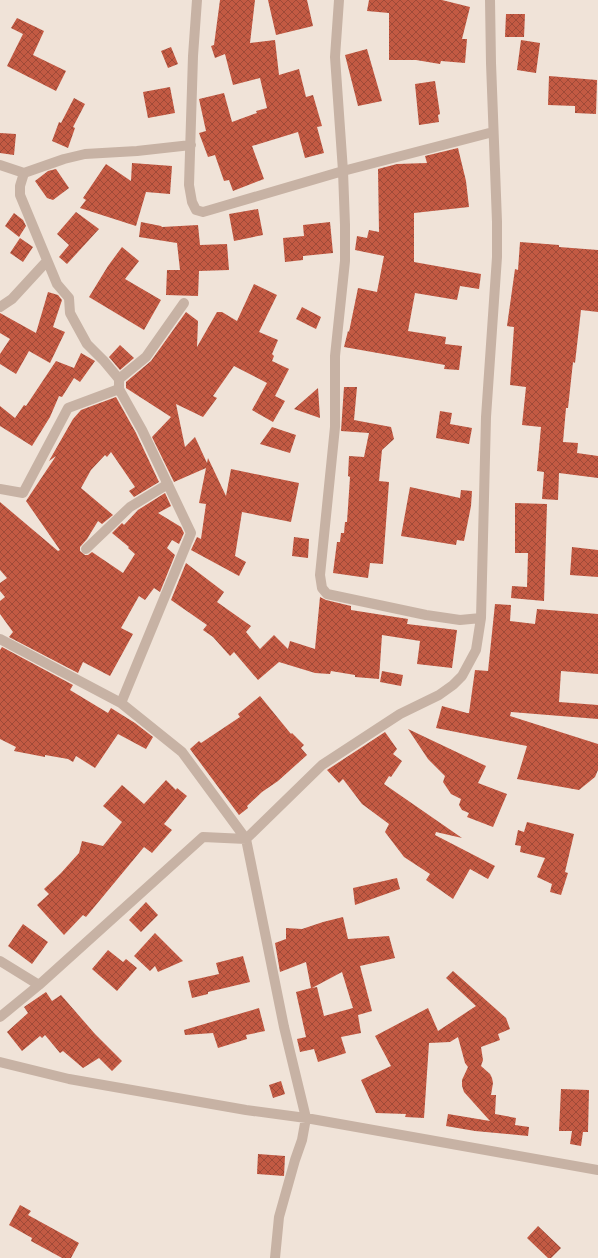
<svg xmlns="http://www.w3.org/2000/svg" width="598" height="1258" viewBox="0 0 598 1258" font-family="Inter,sans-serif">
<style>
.building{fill:url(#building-cross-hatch);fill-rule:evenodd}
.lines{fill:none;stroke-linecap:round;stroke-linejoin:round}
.minor{stroke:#c7b2a4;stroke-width:10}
</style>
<defs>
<pattern id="building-cross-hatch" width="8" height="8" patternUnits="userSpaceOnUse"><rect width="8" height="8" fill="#c35a43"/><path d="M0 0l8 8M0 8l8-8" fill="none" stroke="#9f4a38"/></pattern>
</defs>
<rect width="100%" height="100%" fill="#f0e3d8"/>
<path class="building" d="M220,0H255L250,43L275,40L279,75L299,69L306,97L313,95L322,126L317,127L324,153L305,158L298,132L252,146L264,179L233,191L229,180L224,181L215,155L208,157L199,133L206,131L199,99L224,93L232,122L257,113L256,111L267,108L260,78L233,85L225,54L215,58L211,46L214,45Z
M268,0H307L313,26L276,35Z
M369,0H442L470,7L462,39H467L465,63L441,61L440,64L416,60H389V13L367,11Z
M506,14H525L524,37H505Z
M17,18L44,31L33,55L66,71L56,91L7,66L23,34L11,28Z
M521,40L540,43L536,73L517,70Z
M171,47L178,64L168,68L161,51Z
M367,49L382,101L358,106L345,55Z
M549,76L597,80L596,114L575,113V106L548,105Z
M435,81L440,114L438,115L439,122L419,125L415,84Z
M170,87L175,113L148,118L143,92Z
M74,98L85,104L73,127L75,128L68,148L52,141L59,122L61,123Z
M0,133L16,134L14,155L0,153Z
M458,148L466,181L469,207L414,213V262L481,274L479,289L460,286L457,300L415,293L408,331L446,337L445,344L462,346L459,370L444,369L445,365L344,347L348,331L349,332L358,288L377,292L384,256L355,250L357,236L367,238L369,230L379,232L378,169L397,164L427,163L425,156Z
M132,163L172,166L170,194L146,192L136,226L80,208L86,200L83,198L106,164L131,181Z
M56,169L69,188L53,200L47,198L35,181L48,171Z
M258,209L263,235L234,241L229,214Z
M76,212L99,229L67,264L59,257L69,245L57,234Z
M14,213L23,220L26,226L19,237L5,226Z
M141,222L161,226L162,227L198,225L200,245L227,244L229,270L199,271L198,296L166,295L167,270H180L177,243L139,237Z
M330,222L333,253L303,256V260L285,262L283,238L304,236L303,225Z
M20,238L33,247L23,262L10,253Z
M520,242L559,245V247L598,250V312L581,310L575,363L573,362L568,408H566L563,442L578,443L577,453L598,456V478L559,473L558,500L542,499L544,472L537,471L541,427L522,425L526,387L510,385L514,327L507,326L515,269L518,270Z
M122,247L139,261L125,279L161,300L144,330L89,297L108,266Z
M254,284L277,295L259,332L278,340L272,354L274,356L272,361L289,369L275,396L285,401L273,422L252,410L267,383L234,366L213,396L217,398L203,417L176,404L185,447L195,437L207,463L208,458L226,496L231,469L299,483L291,522L242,512L235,556L246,562L239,576L191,550L197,537L201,539L206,504L199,503L206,468L174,482L152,437L171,417L126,388V382L151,361L186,312L198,321L197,347L217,312H222L237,321Z
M48,292L58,295L62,300L53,327L65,332L50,363L29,351L16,374L0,364V354L10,339L0,333V313L36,333Z
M302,307L321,317L316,329L296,319Z
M120,345L134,358L120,370L109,357Z
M81,353L95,361L80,382L74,378L62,397L59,396L50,417L32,446L0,426V406L15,418L24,405L26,406L56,361L74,368Z
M344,387H357L354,420L391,427L394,439L382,450L379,481L389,482L383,564L370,563L368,578L333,573L337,542H340L341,533H344L345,522H347L350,477L348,476L349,456L364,457L369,433L341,431Z
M318,388L320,418L294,409Z
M116,397L136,433L159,482L134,497L129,491L135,487L111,452L107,457L105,455L91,470L81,488L113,515L102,524L98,521L87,539L80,547V551L85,555H88L92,552L123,573L135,554L128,548L129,547L112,533L122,523L124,525L138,510L165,493L171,506L158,513L181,527L184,533L179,544L172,540L167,548L175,555L160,592L154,588L145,600L139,596L121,628L133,634L110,676L83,662L78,673L9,637L13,632L0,614V601L5,597L0,591V583L7,578L0,570V502L58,551L60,550L26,501L56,456L49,461L73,419L81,410Z
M440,411L452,413L450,424L472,428L469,444L436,438Z
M272,427L296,435L290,453L260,444Z
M410,487L460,498L461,490L472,491L471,506L464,541L457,540L456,545L401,536Z
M515,503L547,504L544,601L511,598L512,586L527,587L528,553H515Z
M294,537L309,539L308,558L292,556Z
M572,547L598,550V577L570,575Z
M186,563L224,592L217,602L251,626L246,632L260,649L274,635L288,649L290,641L315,649L320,597L326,600L351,606V610L408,619L407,624L457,630L452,668L417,664L420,641L382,635L379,679L355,677V675L331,671L330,674L315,673L279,662L258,680L234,652L230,656L213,637L203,630L207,625L171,600Z
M495,604L511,605L510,621L535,624L537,609L598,614V674L561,671L559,702L598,705V719L511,712L510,716L598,744V770L595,777L579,790L517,779L527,746L436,728L442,706L467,713H469L475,670L488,671Z
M2,647L73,685L70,690L108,713L111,708L135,723L153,737L146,749L118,734L95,768L76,756L73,762L68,759L45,755V757L14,751L16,747L0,739V650Z
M382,671L403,675L401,686L380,682Z
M260,696L291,734L292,733L304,745L301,748L307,755L278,781L262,792L247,806L248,808L239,815L190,749L199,741L201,743L240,717L238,714Z
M408,729L486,766L478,783L507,794L493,827L467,817L469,813L462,810L459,805L461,799L451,794L443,782L445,776L428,759Z
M385,732L397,749L393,754L402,761L391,777L389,776L384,784L462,838L436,832L435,835L495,866L488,879L470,869L453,899L426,880L430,874L404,857L385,832L389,824L362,804L343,779L339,783L327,770Z
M166,780L176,790L177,788L187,796L164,824L172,830L152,853L144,847L86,917L83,915L64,935L37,905L49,894L44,889L61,873L79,853L82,841L103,846L122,822L103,806L122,785L144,804Z
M527,822L574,834L565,872L568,873L561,895L550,892L552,884L537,877L545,858L520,852L521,846L515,845L518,830L524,832Z
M397,878L400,889L355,905L353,888Z
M146,902L158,915L141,932L129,920Z
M343,917L348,939L389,936L395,958L360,966L372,1011L358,1015L361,1033L341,1037L346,1053L318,1062L314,1049L300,1052L297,1039L306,1037L296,992L311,988L306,962L280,972L275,943L286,939V928L302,929L323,922ZM342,972L353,1008L324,1016L317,987L312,988Z
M23,924L48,942L32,964L8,946Z
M155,933L183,961L158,972L155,966L150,971L134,956Z
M108,950L123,962L126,959L137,968L117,991L92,969Z
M243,956L250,982L208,992V994L192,998L188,981L219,974L216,963Z
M453,971L506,1018L510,1029L498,1034L500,1040L481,1047L483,1060L481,1066L490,1074L492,1078L493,1083L491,1095H496L495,1114L516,1118L515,1125L529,1127L528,1136L475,1131L446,1126L448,1114L490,1121L464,1092L462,1086V1080L468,1067L465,1063L458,1037L450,1042L429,1043L424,1118L405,1117L406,1114L376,1113L361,1080L391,1066L375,1036L428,1008L438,1031L476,1006L446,978Z
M46,992L52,1001L61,995L95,1034L122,1061L112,1071L99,1058L83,1068L63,1051L60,1053L45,1035L42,1038L40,1036L22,1051L7,1032L28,1013L24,1007Z
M259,1008L265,1031L246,1035L247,1039L218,1048L213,1033L185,1035L184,1030Z
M281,1081L285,1094L273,1098L269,1085Z
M561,1089L589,1090L588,1132H583L581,1146L570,1144L572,1131H559Z
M258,1154L285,1156L284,1176L257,1174Z
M20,1205L31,1211L28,1215L79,1243L71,1258H62L31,1241L32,1238L9,1225Z
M538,1226L561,1248L551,1258H548L527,1238Z"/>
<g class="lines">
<path class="minor" d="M197,0L193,56L189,185L192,202L196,210L203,212L210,210L343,171L493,132
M339,0L335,57L343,171L345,225V261L335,356V427L320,575L322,588L327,594L426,615L460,620L481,618
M0,165L24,173L64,159L85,154L137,151L191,145
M24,173L20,186V195L57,284L69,298L70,313L87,344L104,361L119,379V389L142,430L191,533L121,703
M0,307L12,299L47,261
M119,379L146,357L184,303
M0,489L23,493L68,408L119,389L121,393
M86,549L130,507L168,484
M0,639L121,703L182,752L246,839L284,1027L306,1118L302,1140L295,1160L279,1217L275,1258
M0,961L39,985
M0,1017L39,985L203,837L246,839L322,765L400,714L439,695L453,685L462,676L476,650L481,618L486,417L497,257V222L491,63L490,0
M0,1062L69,1079L246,1110L306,1118L598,1170"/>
</g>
</svg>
